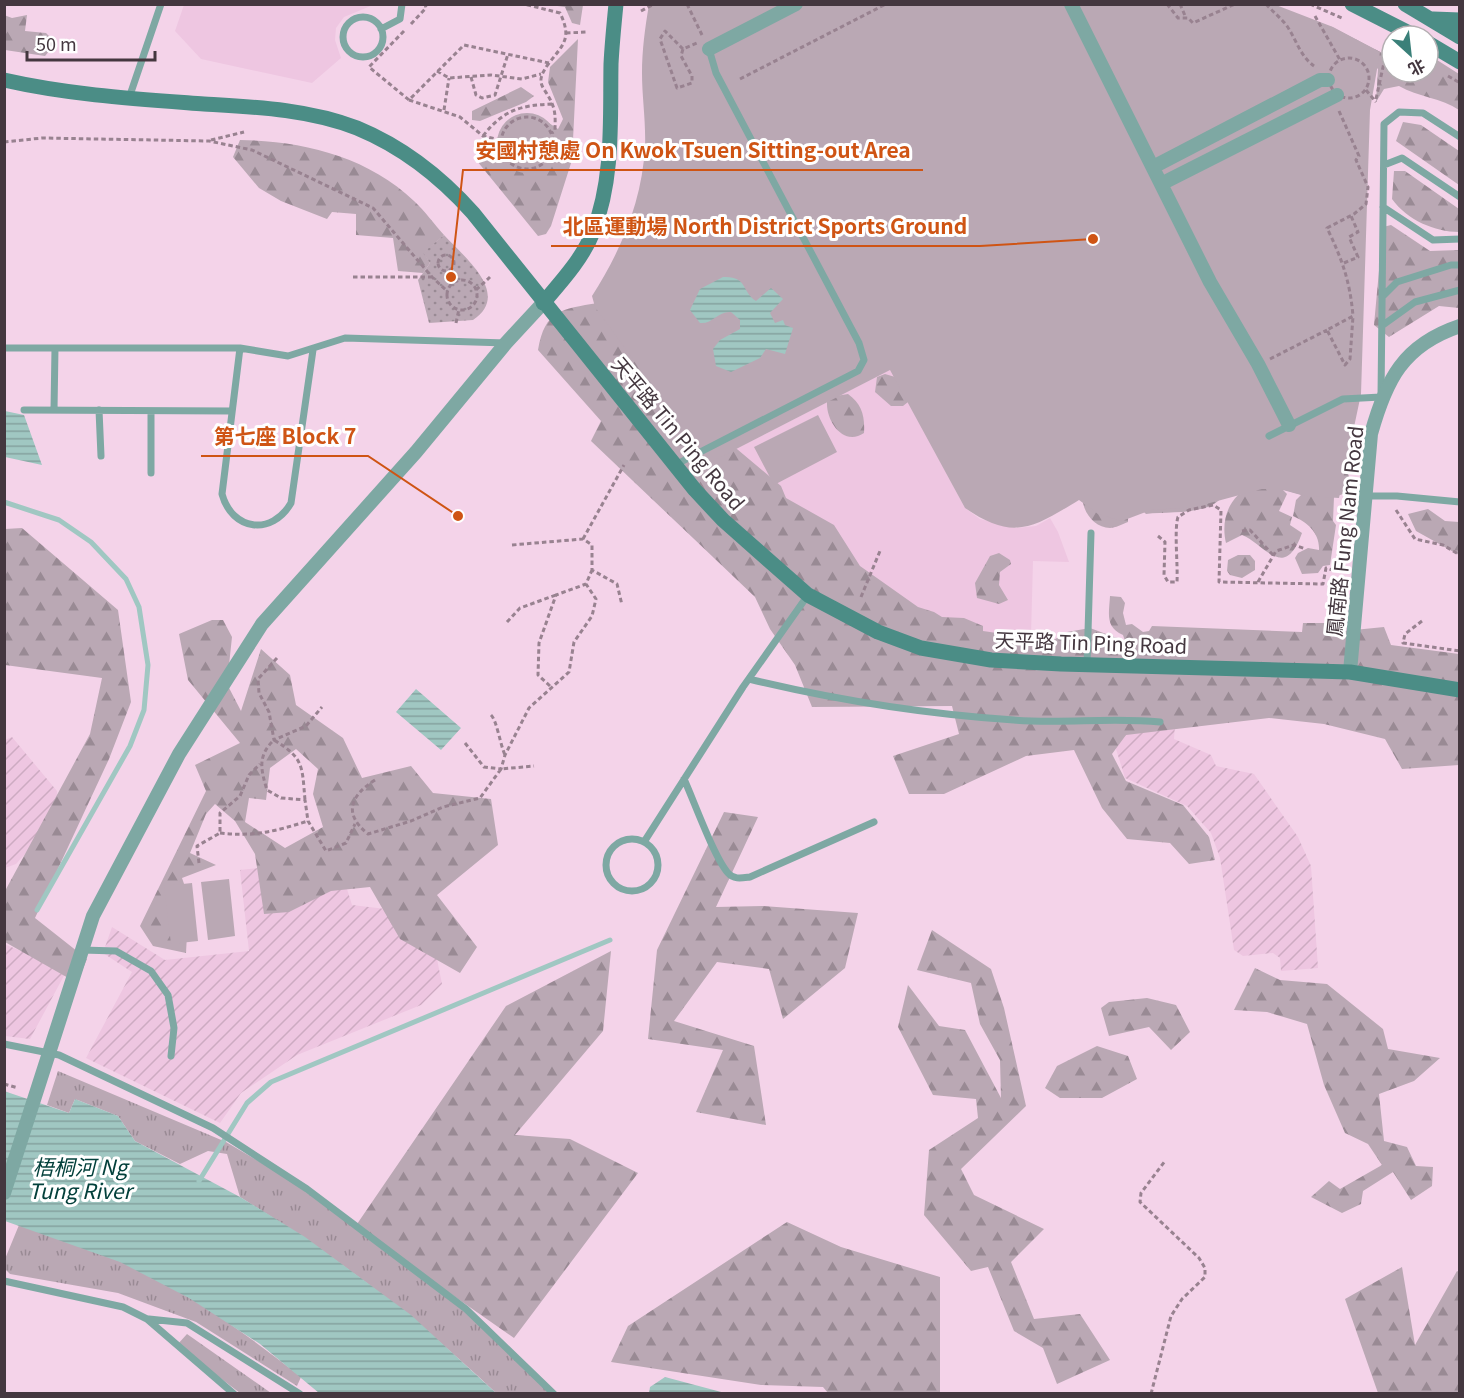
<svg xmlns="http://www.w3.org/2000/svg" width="1464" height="1398" viewBox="0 0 1464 1398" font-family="Georgia,'Noto Sans SC',serif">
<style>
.built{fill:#eec6e1}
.industrial{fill:url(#industrial-furrows)}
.grass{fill:url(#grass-tufts)}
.forest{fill:url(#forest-firs);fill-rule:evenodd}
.park{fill:url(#park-dots)}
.garden{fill:#baa8b4}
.water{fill:url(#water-rules)}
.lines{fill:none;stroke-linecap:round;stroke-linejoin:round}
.stream{stroke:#a0c7c2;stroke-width:5}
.path{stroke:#988290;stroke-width:3;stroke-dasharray:4.5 3;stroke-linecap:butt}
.lane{stroke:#7ea8a3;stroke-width:7}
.street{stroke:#7ea8a3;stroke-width:14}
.secondary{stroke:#4b8d86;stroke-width:15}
.labels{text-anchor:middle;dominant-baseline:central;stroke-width:6;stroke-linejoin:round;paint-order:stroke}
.street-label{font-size:20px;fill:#44373f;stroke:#fff}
.water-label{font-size:21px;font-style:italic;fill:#03403b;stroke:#fff}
.leader{fill:none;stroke:#cf5414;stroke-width:2}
.callout-dot{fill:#cf5414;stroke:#fff;stroke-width:2}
.callout-label{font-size:21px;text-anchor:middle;font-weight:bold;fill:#cf5414;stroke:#fff;stroke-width:6;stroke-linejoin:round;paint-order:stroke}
</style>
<defs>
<pattern id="industrial-furrows" width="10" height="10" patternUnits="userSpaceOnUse" patternTransform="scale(1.5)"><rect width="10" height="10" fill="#eec6e1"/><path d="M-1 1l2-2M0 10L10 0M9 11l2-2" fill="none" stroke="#cdabc2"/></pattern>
<pattern id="grass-tufts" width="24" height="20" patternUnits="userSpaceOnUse" patternTransform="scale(1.5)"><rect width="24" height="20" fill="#baa8b4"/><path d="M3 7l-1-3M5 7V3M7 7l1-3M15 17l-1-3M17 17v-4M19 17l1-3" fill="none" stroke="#998a94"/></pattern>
<pattern id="forest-firs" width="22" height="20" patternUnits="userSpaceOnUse" patternTransform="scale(1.5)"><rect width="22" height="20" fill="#baa8b4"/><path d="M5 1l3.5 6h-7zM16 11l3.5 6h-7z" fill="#998a94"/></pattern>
<pattern id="park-dots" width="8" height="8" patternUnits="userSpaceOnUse" patternTransform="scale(1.5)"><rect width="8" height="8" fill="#baa8b4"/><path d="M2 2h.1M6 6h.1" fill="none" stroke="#998a94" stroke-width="1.8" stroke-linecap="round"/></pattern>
<pattern id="water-rules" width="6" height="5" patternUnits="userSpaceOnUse" patternTransform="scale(1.5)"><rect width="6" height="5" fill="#a0c7c2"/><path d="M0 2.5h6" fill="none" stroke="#84a29f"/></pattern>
</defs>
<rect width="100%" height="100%" fill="#f4d3e9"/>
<path class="built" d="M184,5L373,4V5L344,17L336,28L335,40L341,58L312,83L201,59L175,31Z
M891,369L965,508L980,519L1016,528L1036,526L1050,518L1058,532L1069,562L1033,561L1031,635L993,633L955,627L920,615L709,463Z"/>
<path class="industrial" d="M1175,725L1174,739L1211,755L1216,766L1254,774L1298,837L1311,866L1318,968L1281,971L1280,958L1273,953L1243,956L1234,950L1220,858L1211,833L1187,806L1125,778L1112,736Z
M12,737L57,791L56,820L16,864L5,868V740Z
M338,860L352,905L428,914L442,984L421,1005L297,1055L241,1093L220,1123L86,1058L132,972L103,953L112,927L165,960L249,951L240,870Z
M4,944L67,970L30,1039L5,1036Z"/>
<path class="grass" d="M58,1071L226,1142L311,1192L466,1309L555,1393H496C415,1316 336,1256 240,1197L227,1154L208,1151L180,1164L135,1141L118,1116L75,1099L69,1113L47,1105Z
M19,1225C52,1237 86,1248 119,1261C185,1289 245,1333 301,1377L297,1386L196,1322L118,1293L10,1274L5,1269V1259Z
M187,1334L271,1393H240L177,1345Z"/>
<path class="forest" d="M550,5H583L580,25L572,23L565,7Z
M4,15L12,18L27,15L25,31L46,33L56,43L45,56L5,50Z
M1330,26L1392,58V72H1428V62L1437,60L1459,74V110C1442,98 1418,97 1399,86L1384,89L1376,102L1378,69Z
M578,39L572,160L551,226L546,234L538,236L477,161L484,154L496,156L517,171L549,123L558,129L563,119L548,82L550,67Z
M521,87L534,96L526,102L480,121L472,120V111Z
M1403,122L1421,125L1459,151V185L1396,141Z
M240,140C302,141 367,156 414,201C425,211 434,224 444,235L424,253L430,263L423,273L398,271L393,238L356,235V214L332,212L327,219L281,201L259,188L233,157Z
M1394,171H1405L1459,209V232C1435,232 1407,220 1392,199Z
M1391,225L1430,251L1459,250V308L1439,306L1389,337L1374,325L1383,227Z
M598,303L731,444L781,486L786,498L834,525L860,566L918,607L934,612L942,617L964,618L983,626V631L1052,641L1067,632L1090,628L1125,641L1123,635C1105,627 1109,614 1110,596L1121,597L1125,603L1123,613L1126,625L1132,624L1143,632L1149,631L1152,626L1302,632L1303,623H1325L1324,633L1384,627L1391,645L1459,654V765L1402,769L1385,739L1324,724L1269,718L1126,735L1112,754L1126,781L1183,805L1209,837L1215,860L1189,864L1170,843L1127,839L1102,808L1074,750L1026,756L944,794H909L893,756L959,734L952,706L812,707L795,665L770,629L755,597L591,441L601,421L538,350C545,310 561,309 598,303Z
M885,374L902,379L909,392L908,402L903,406H891L875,392L877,377Z
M848,394C862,404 865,416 864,433C844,447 826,422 827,402L836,396Z
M1344,458L1349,477L1343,494L1334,497L1333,521L1336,525L1330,565L1323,566L1318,573L1302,574L1295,558L1298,553L1308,548L1319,550C1320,533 1307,522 1293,516L1296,500L1301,495L1283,490L1287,494L1279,511L1292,517L1290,525L1302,533C1284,583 1264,543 1242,535L1226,543C1222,526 1225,508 1238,495Z
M1083,496L1128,510V522C1123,524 1115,528 1110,528C1094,528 1081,510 1083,496Z
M1222,497C1207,516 1168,511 1146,514L1142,510Z
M1428,509L1445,521L1459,522V555L1416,531L1408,514Z
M22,528L118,610L131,702L109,759L35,918L87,959L77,983L5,942V891L90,734L102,678L5,665V529Z
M999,553L1010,560L1011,564L1000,572L999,585L1008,600L999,604L977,598L975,583L990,556Z
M1238,555H1250L1255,561V570L1242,578L1230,575L1227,571L1228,560Z
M212,620H223L232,637L227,684L241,711L261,649L290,675L296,705L343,738L362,778L411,766L433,793L491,799L498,845L437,895L477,947L460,973L400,939L370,887L331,891L289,912L264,914L255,854L235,821L215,804L206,814L190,853L216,865L182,878L189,898L186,953L153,946L140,926L206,791L195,765L240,743L188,680L179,634ZM296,749L318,769L313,794L323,827L285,848L245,822L249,798L266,800L270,768Z
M724,812L758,817L716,907L763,906L858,913L845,968L783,1019L769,969L717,962L674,1021L754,1046L766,1125L696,1112L723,1050L648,1039L657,950Z
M932,930L991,969L1004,1008L1026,1106L961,1169L974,1195L1044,1229L1011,1262L1034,1319L1080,1314L1110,1360L1057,1384L1043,1348L1014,1331L988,1267L971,1271L924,1215L929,1150L978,1118L976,1099L933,1095L898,1027L908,985L939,1026L965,1030L1001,1098L1000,1060L980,1024L971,983L917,970Z
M611,951L603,1031L515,1135L570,1139L638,1173L514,1338L355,1227L506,1006Z
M1255,968L1280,980L1327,984L1383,1029L1388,1049L1440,1058L1414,1081L1379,1094L1384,1141L1407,1147L1416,1166L1433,1167L1432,1186L1411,1200L1393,1172L1363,1191L1361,1204L1342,1213L1311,1197L1329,1181L1340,1189L1382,1165L1368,1144L1345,1133L1324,1085L1307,1024L1267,1012L1234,1010Z
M1147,998L1176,1005L1190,1032L1171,1050L1149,1027L1109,1036L1101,1008L1109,1002Z
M1097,1046L1128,1056L1137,1079L1102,1098H1060L1045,1088L1057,1066Z
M787,1222L841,1247L940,1277V1393H828L823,1387L761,1385L611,1362L628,1326Z
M1402,1267L1415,1345L1457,1271L1459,1272V1393H1378L1345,1299Z"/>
<path class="park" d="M444,235C464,257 512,294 473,320L429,323L418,280L430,263L423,253Z"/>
<path class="garden" d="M649,5H1276L1333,27L1380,52L1370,110L1361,394L1339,498L1306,496L1281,489H1262L1195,507L1151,510L1122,521L1098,514L1079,500C1034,527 1014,542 965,508L890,370L709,463L595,307L592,296C621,251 642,201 645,147C646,122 642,97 642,73C642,51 645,27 649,5Z
M497 143a30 30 0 1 1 60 0a30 30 0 1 1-60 0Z
M818,415L837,452L774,485L754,447Z
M229,879L235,936L208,940L201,882Z
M192,883L198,941L171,944L164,886Z"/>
<path class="water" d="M723,277C748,276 741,291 756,301L771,288L783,299L770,313L775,323L783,320L785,325L793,328L785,354L766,349L760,358L731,372L716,366L713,349L720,340L740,329V320L731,312C718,311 713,324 700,323L690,310L700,289Z
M5,411L24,415L42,465L5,457Z
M416,689L461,728L441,750L396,712Z
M4,1091L69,1113L75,1099L118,1116L135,1141L240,1197L305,1237L411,1315L496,1393H319L260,1344L189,1298L120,1262L5,1221Z
M665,1377L725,1393H649L650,1387Z"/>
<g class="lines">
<path class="stream" d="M4,502L59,520L91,542L126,579L139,607L148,665L144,710L130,746L37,910
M199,1181L247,1103L271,1082L610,940"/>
<path class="path" d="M687,4L702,35
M1167,4L1178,18H1188L1193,23L1235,4
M1180,4L1186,18
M1266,4C1273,12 1281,18 1287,26C1296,39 1300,56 1314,66
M1310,4L1344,19
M641,11L654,4
M1315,16L1340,60
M411,24L426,8L425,4
M404,31L369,67L409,100L464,45L549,63C564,44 572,38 560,13L524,4
M566,33L586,32
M683,49L665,31L660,39L677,88L692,83V76L681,56L683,49L697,43
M1329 78a20 20 0 1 1 40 0a20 20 0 1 1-40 0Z
M549,63C532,86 546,86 553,106C556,115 555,122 555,131L552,133
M437,71L449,78L491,75L522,79L541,74
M1448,76L1460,83
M471,77L476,95L482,98L495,95L508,54
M740,79L886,4
M1366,90L1376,102
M1376,99L1387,49
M409,100L460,117L483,136L500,140
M444,110L449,78
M1339,111L1359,156L1356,160L1368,187L1366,204L1354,214L1327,228C1342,259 1350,281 1353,316L1327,330L1345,365L1350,359L1353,316
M501 143a26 26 0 1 1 52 0a26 26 0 1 1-52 0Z
M483,136C503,110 521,105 553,104
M211,140L244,132
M4,142L42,138L209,141L252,150L373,208L432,277L447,291
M438 263a8 8 0 1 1 16 0a8 8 0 1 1-16 0Z
M1344,263L1358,257L1349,237L1358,232L1351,216
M450,270L457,281
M353,277H432
M447 295a15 15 0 1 1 30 0a15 15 0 1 1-30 0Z
M476,290L490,277
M456,323L459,309
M1270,359L1327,330
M1396,510L1415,539L1443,545L1460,555
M1242,531L1250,530L1273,555
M1158,536L1165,542L1164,575L1168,582H1177C1178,565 1174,530 1178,517L1189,510L1213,505L1221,510L1219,582L1323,584L1326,568L1336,571
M583,539L624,465
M512,545L583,539L592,545V570L617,584L622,605
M1258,582L1276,551L1294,545L1306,549
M861,597L880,551
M1422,621L1405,634L1403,643L1460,651
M507,622L520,608L556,595
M277,658L258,679L259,693L269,712L274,740L306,726L322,707
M550,686L538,675L539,643L556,595L586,584L592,570
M491,715C497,721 500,744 505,755
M465,743L484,767L501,769L505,755L529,708L569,672L574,642L592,616L596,599L586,584
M375,780C350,796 343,814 368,834L411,821L443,807L480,798L501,769L534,766
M305,800C302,766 304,758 274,740C257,756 261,770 267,790L281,798L305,800L308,821L326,851L346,843L355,824
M220,833C254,837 276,831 308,821
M199,863L197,846L220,833V813L240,796L249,775L260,764
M4,1084L18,1088
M1151,1394L1171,1316L1182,1299L1205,1277V1268L1199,1258L1140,1202L1141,1193L1165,1161"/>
<path class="lane" d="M343 37a20 20 0 1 1 40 0a20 20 0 1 1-40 0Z
M381,29L400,19L402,4
M129,98L161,4
M1384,165L1402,158L1460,197
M1383,207L1433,240L1460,239
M1382,297L1397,282L1451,265H1460
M1383,325L1415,302L1460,290
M4,348H240L288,356L345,338L506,343
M240,348L222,494C232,531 272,536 291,503L313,350
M24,410L232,411
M54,410L55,348
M99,410L101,456
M1269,436L1343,399L1381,397L1384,124L1399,112L1423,113L1460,137
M675,465L858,371L864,360L859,343L716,73L709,49
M151,473V411
M1365,496H1397L1460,502
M1087,665L1091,533
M749,679C836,700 925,714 1014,720C1062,724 1112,717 1160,722
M684,779C694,801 714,857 728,873C734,880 742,878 750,877L874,822
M606 865a26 26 0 1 1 52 0a26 26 0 1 1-52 0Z
M644,842L743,687L808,595
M82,950L116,951L151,971L168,995L174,1028L171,1056
M4,1044L59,1055L213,1128L307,1189L466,1309L554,1394
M4,1281L123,1307L147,1319L234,1394
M149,1319L187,1323L300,1394"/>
<path class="street" d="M1071,4L1210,282L1258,364L1289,425
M709,49L796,4
M1153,167L1320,80H1328
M1161,184L1337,95
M1350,672L1371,434C1386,380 1403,345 1460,326
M4,1193L93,916L179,754L262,624L416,452L506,343L543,303"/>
<path class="secondary" d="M1352,4L1415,36
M1405,4L1460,37
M1433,19L1460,20
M1428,43L1460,62
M4,80C70,95 137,99 204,104C255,107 308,109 357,128C403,147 440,176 473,213L695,490L723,520L808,595L878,632L921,648L991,660L1061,664L1350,672L1460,690
M543,303C561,282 583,258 593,232C614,178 610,120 611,64C612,44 614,24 616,4"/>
</g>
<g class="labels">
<g class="street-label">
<text transform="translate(679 433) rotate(50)">天平路 Tin Ping Road</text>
<text transform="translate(1344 531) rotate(-84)">鳳南路 Fung Nam Road</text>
<text transform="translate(1091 642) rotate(2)">天平路 Tin Ping Road</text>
</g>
<g class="water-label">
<text x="80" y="1166">梧桐河 Ng<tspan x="80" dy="24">Tung River</tspan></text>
</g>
</g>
<path class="leader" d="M451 277L463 170H923M1093 239L980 246H551M458 516L368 456H201"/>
<g class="callout-dot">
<circle cx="451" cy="277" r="6"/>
<circle cx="1093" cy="239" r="6"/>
<circle cx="458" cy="516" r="6"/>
</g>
<g class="callout-label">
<text x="693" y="158">安國村憩處 On Kwok Tsuen Sitting-out Area</text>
<text x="765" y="234">北區運動場 North District Sports Ground</text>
<text x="285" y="444">第七座 Block 7</text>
</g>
<rect width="1464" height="1398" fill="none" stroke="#44373f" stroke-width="12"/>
<g transform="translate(1410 54) rotate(153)"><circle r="28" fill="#ffffff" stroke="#b4afb2" stroke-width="1.5"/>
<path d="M0-4.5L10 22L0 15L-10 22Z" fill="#3a8079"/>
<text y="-9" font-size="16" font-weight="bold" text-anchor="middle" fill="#44373f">北</text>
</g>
<path d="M27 51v9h128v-9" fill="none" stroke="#44373f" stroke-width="3"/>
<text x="36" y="51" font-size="18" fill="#44373f" stroke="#ffffff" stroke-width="4.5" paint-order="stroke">50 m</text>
</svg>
